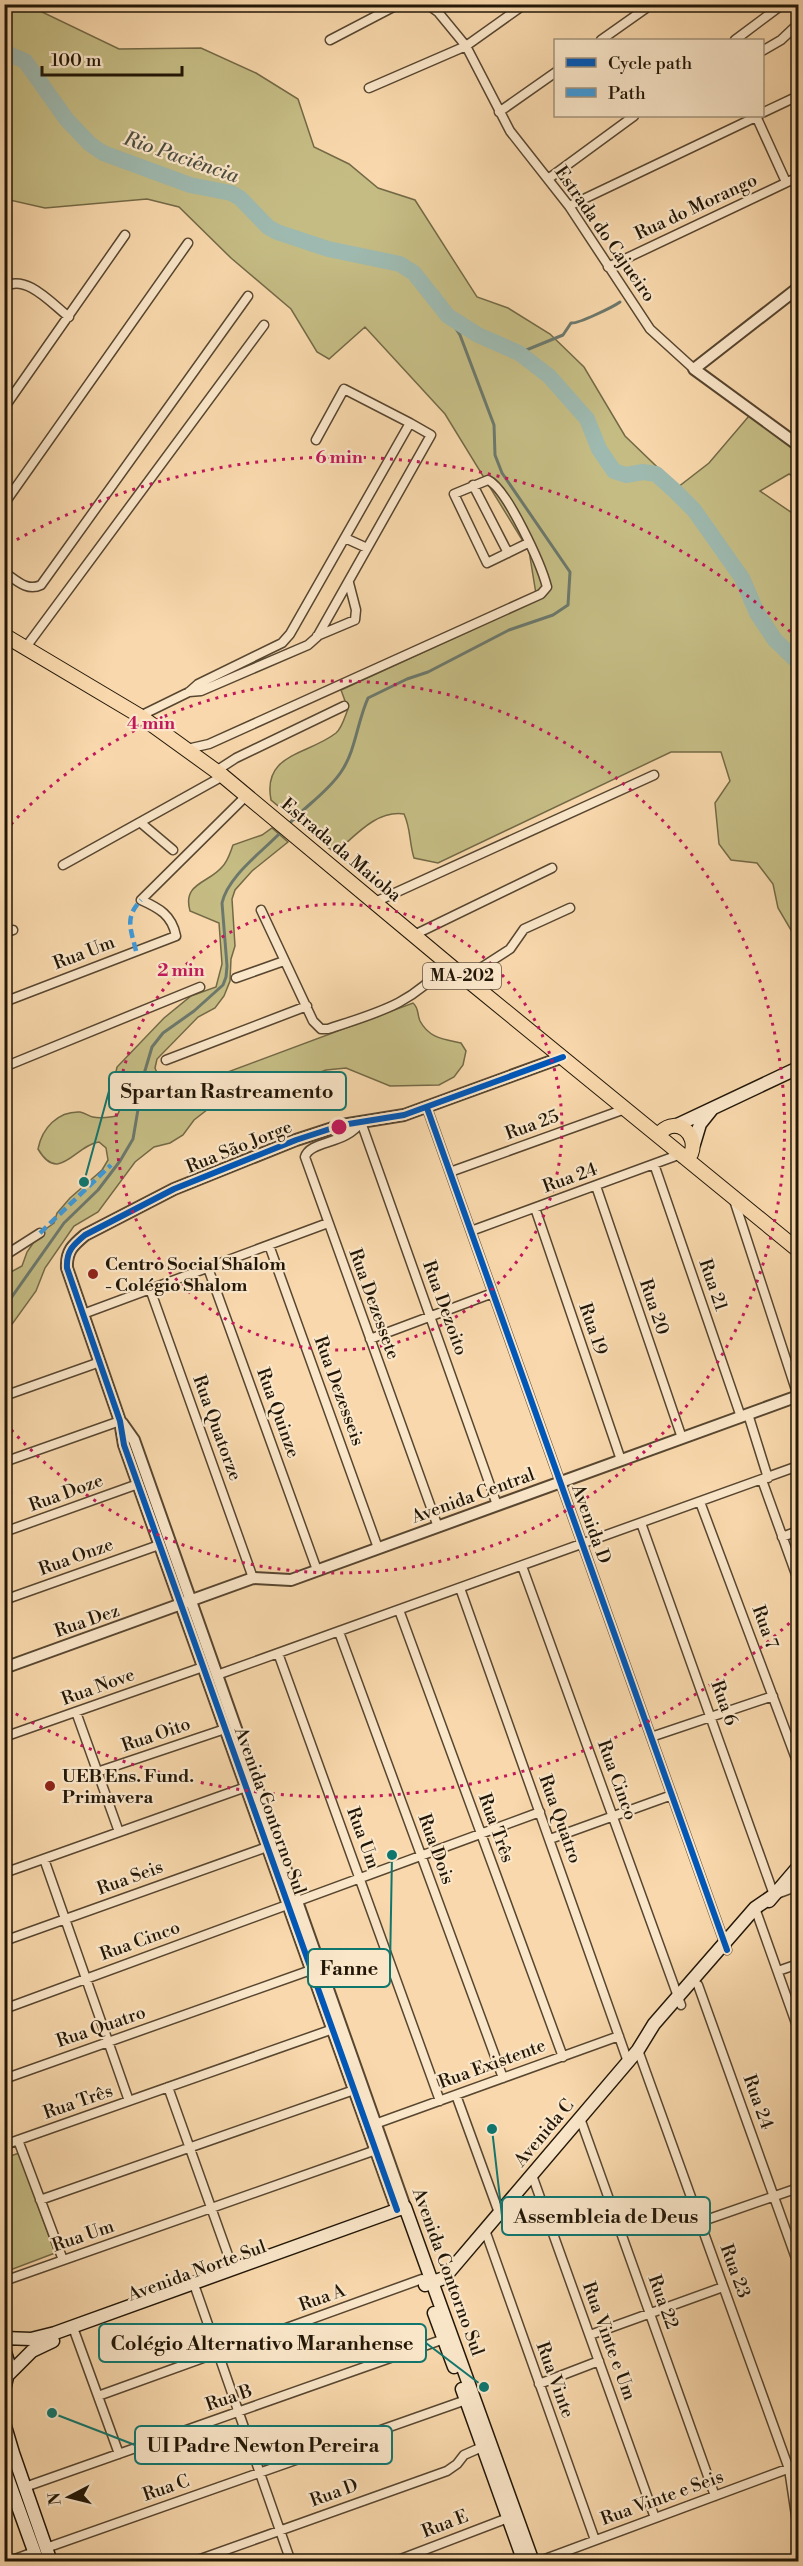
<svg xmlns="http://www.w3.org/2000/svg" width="803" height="2566" viewBox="0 0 803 2566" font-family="'Libre Bodoni',serif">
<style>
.green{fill:#c5bc84;stroke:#736946;stroke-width:1.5}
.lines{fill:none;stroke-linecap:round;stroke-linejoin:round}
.stream{stroke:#6c786c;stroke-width:3}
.river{stroke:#9eb9af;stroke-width:16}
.minor-casing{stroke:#574630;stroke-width:11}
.tertiary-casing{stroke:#574630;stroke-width:14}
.secondary-casing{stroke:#211607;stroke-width:15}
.primary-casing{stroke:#211607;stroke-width:16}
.minor{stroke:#fae6c9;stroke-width:8}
.tertiary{stroke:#fae6c9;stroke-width:10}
.secondary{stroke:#fae6c9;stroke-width:12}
.primary{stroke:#f8d8ac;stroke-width:14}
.quiet{stroke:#3c9add;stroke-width:4.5;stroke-dasharray:9 4.5;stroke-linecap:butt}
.cycleway-casing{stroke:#fae6c9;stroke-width:10}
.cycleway{stroke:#0057b8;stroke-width:6}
.ring{fill:none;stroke:#c2185b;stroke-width:3;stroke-dasharray:3 6}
.poi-dot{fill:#8f2418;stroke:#fae6c9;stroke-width:2}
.labels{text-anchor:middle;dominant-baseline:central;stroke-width:4.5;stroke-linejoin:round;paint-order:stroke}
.shield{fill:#fae6c9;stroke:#625441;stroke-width:1.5}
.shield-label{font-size:16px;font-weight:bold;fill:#211607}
.street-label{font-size:18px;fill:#211607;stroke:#fae6c9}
.poi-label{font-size:18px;font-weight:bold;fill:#211607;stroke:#fae6c9;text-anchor:start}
.water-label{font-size:20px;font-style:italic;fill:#4d4f42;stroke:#fae6c9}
.centre{fill:#c2185b;stroke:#fae6c9;stroke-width:3}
.ring-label{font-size:18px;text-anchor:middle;font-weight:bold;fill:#c2185b;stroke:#fae6c9;stroke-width:4.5;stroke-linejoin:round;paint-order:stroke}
.leader{fill:none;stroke:#0f766e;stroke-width:2}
.callout-dot{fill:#0f766e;stroke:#fae6c9;stroke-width:2}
.callout{fill:#fae6c9;stroke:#0f766e;stroke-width:2}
.callout-label{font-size:20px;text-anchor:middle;font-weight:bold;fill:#211607}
</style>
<rect width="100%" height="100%" fill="#f8d8ac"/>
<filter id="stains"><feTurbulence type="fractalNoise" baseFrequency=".00333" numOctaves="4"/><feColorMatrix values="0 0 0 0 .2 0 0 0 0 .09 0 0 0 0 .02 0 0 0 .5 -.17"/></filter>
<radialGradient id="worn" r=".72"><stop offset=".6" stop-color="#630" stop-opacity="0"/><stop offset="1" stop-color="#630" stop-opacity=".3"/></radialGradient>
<path class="green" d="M5,9L38,10L119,49L201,48L256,73L298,99L314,147L349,164L378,188L415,200L477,297L508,308L550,334L584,367L625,436L678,487L709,463L749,416L798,450V481L789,474L760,491L798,517V942L778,908L773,884L757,863L731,860L719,844L715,803L730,781L721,752H671L438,863L414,858C409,842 411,829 404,814C376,810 355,836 335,853L271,800C262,753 308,755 336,733C342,728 345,716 348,709L341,690L537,600L529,551L445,414L365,327L329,359L317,352L291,309L231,258L179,207L147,199L45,208L5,199Z
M272,828L288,842L252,871L235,890L232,899L235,946L231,959L230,981L224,996L215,1008L198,1017L157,1059L155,1068L166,1095L413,1003C419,1008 417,1014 420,1021C429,1038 443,1039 461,1043L466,1051L463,1065L454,1077L439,1085L390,1086L346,1068L326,1070L310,1076L282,1081L239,1085L194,1120L183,1135L170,1143L154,1147L135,1162L98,1212L74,1226L45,1268L36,1291L5,1334V1272H11L22,1266L27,1252L40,1233L54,1223L57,1213L70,1198L102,1170L108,1160L106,1148L99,1142C75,1145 59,1185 38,1149C42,1128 58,1111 80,1112C85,1113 89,1116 93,1117C101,1119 109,1117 117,1116C123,1104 122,1097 113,1085L117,1067L164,1018L191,996L216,987L222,964L219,923L190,911C182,883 209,883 222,867C228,861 230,853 233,845L262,835Z
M19,2153L55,2253L5,2272V2158Z"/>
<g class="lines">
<path class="stream" d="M519,353L563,335L571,323C578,324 613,307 620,302
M288,825C305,806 327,793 341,772C356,750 357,722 368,698L407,679L428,672L509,630L553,615L568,605L570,572L502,473L495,455L494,425L460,335L448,316
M4,1308L64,1223L98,1190L120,1161L133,1139L144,1074L152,1047L163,1033L194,1011L223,985L226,977L227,966L222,903C228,876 262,852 281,832"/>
<path class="river" d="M4,52L25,61L67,120L90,144L103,153L190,185L231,193L240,198L268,227L277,232L328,249L400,264L414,273L448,316L478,335L519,353L549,376L587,419L599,449L614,471L626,475L643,472L656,474L675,491L694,510L742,578L757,613L775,640L798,662"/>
<defs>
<path id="minor" d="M427,4L438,12L466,46L510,131L569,206L650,329L694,369
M330,40L399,4
M601,40L652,4
M735,40L783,4
M762,51L781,40L798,24
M369,88L466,46L525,4
M499,112L556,72
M762,113L798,96
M756,116L786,182
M548,179L634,116
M569,206L758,116
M608,267L798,177
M4,287C26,273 52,304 69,317
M4,408L125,235
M316,440L344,389L410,423
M473,485L508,553
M4,504L188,243
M345,538L367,548
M4,572C16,580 27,592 41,585L248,296
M317,636L355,620L356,610L349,583
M26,647L264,325
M140,716L189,692L198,684L282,643L290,634L410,423L431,435L317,637L308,645L201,691L189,692
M187,749L209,744L541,594L547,587C541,564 507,489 488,480L454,494L487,563L528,543
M216,771L236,758L344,706
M141,823L173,850
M63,865L223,776
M375,902L654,775
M261,910L313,1021L321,1029H328C379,1012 411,1005 447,963
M4,933L13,930
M414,935L552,868
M236,978L284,961
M465,978L510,949L524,929L570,908
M4,1002L176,936C172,915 159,908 141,900L247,795
M166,1060L307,1006
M4,1067L200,987
M427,1108L727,1950
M361,1122C346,1145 310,1140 305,1157L438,1527
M361,1122L497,1505
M654,1164L741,1417
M450,1172L625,1109
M596,1186L682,1438
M734,1200L798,1396
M535,1208L621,1460
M471,1231L681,1154
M269,1245L378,1548
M4,1256L40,1233
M208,1268L317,1570
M150,1289L253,1578
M83,1314L328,1223
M370,1339L493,1293
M4,1396L100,1362
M748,1414L768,1478
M4,1462L120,1421
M762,1480L798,1580
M700,1502L798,1764
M641,1523L774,1895L798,1886
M4,1532L138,1484
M782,1537L798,1531
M522,1566L681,2005
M460,1588L628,2062
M4,1600L159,1545
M399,1610L563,2057
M339,1632L503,2078
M278,1653L440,2101
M217,1675L798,1466
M76,1712L119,1832
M4,1737L203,1667
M651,1737L773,1696
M97,1772L225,1729
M550,1839L672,1795
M44,1859L129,2101
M4,1873L246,1787
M755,1908L798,2029
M4,1941L267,1847
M778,1971L798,1964
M698,1985L798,2264
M4,2009L540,1812
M638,2050L789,2469L798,2529
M4,2079L311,1970
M168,2087L233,2269
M456,2095L499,2213
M580,2118L715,2496
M375,2124L619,2036
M18,2140L63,2260
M4,2145L333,2029
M532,2175L655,2518
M40,2200L354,2090
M700,2222L798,2188
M485,2230L595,2540
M4,2281L376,2150
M196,2290L291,2562
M75,2333L119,2454
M590,2335L723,2287
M539,2384L599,2361
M98,2396L422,2279
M25,2487L444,2339
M46,2548L466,2400
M7,2562L34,2552
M192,2562L447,2471L457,2464L464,2455L482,2447
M393,2562L508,2518
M537,2562L798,2465"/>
<path id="tertiary" d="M798,288L694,369L798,445
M122,1423L134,1440L405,2207
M4,1668L253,1578L291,1580L798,1396
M397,2210L124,1445L120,1421L67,1268C66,1251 73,1245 85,1235L174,1189L296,1140L342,1125L404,1115L563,1057"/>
<path id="secondary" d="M675,1126L798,1068
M694,1144L700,1124L712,1109
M769,1901L798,1867
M425,2285L444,2278L638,2050L654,2024L755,1908L774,1895
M434,2313L454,2367
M4,2338L31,2339L55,2333L405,2207L533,2562
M4,2349L9,2365L8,2375
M8,2375L32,2351L53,2341
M462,2389L524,2562
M4,2390L7,2377
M4,2423L13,2453L51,2562
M4,2468L38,2562"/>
<path id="primary" d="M4,635L140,716L223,776L465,978L798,1250
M661,1138V1132C677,1116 699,1134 691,1154L684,1157"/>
</defs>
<use href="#minor" class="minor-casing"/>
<use href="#tertiary" class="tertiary-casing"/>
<use href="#secondary" class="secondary-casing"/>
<use href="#primary" class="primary-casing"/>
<use href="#minor" class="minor"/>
<use href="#tertiary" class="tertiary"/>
<use href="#secondary" class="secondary"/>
<use href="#primary" class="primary"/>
<path class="quiet" d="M136,951C131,929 124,918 141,900
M40,1233L111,1165"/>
<defs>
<path id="cycleway" d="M427,1108L727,1950
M397,2210L124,1445L120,1421L67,1268C66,1251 73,1245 85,1235L174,1189L296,1140L342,1125L404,1115L563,1057"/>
</defs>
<use href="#cycleway" class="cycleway-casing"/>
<use href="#cycleway" class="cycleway"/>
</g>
<g class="ring">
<circle cx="339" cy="1127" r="223"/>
<path d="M5 831A446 446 0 1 1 5 1423"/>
<path d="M796 1617A670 670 0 0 1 9 1710M9 544A670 670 0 0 1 796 637"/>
</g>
<g class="poi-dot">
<circle cx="93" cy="1274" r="6"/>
<circle cx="50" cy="1786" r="6"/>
</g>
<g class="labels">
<rect class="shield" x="423" y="963" width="78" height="26" rx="4.5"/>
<g class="shield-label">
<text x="462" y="976">MA-202</text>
</g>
<g class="street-label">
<text transform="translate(696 207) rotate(-25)">Rua do Morango</text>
<text transform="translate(605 234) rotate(55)">Estrada do Cajueiro</text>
<text transform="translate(341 850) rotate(40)">Estrada da Maioba</text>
<text transform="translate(84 953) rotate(-21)">Rua Um</text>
<text transform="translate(532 1125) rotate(-20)">Rua 25</text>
<text transform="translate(239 1147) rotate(-22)">Rua São Jorge</text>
<text transform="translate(570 1178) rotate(-20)">Rua 24</text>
<text transform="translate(713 1285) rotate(71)">Rua 21</text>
<text transform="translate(374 1304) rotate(70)">Rua Dezessete</text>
<text transform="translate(654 1307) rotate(71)">Rua 20</text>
<text transform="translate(445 1308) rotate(70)">Rua Dezoito</text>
<text transform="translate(593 1329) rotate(71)">Rua 19</text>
<text transform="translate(339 1391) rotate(70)">Rua Dezesseis</text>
<text transform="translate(278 1413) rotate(70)">Rua Quinze</text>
<text transform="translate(217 1428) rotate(70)">Rua Quatorze</text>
<text transform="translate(66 1493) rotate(-20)">Rua Doze</text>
<text transform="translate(473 1496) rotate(-20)">Avenida Central</text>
<text transform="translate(591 1524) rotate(70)">Avenida D</text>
<text transform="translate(76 1557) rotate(-20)">Rua Onze</text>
<text transform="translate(87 1621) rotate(-19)">Rua Dez</text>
<text transform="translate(765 1627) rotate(70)">Rua 7</text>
<text transform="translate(98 1687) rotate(-20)">Rua Nove</text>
<text transform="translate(724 1703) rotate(70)">Rua 6</text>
<text transform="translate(156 1735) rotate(-19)">Rua Oito</text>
<text transform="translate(617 1780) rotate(70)">Rua Cinco</text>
<text transform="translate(270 1811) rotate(70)">Avenida Contorno Sul</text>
<text transform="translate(560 1819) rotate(70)">Rua Quatro</text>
<text transform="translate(496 1828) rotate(70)">Rua Três</text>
<text transform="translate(363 1838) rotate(70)">Rua Um</text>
<text transform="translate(436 1849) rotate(70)">Rua Dois</text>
<text transform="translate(130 1878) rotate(-20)">Rua Seis</text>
<text transform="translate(140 1941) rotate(-20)">Rua Cinco</text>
<text transform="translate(101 2027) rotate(-19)">Rua Quatro</text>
<text transform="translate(492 2064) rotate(-20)">Rua Existente</text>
<text transform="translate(78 2102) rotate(-19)">Rua Três</text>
<text transform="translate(758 2102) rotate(70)">Rua 24</text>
<text transform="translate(544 2133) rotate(-50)">Avenida C</text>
<text transform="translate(83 2236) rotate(-19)">Rua Um</text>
<text transform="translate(197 2271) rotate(-20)">Avenida Norte Sul</text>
<text transform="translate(735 2271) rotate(70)">Rua 23</text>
<text transform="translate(448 2272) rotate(70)">Avenida Contorno Sul</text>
<text transform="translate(322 2298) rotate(-20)">Rua A</text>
<text transform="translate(663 2302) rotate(70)">Rua 22</text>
<text transform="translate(609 2341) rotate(70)">Rua Vinte e Um</text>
<text transform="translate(555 2380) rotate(70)">Rua Vinte</text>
<text transform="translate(229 2398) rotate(-19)">Rua B</text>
<text transform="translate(166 2488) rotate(-19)">Rua C</text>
<text transform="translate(334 2493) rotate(-20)">Rua D</text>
<text transform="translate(662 2498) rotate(-20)">Rua Vinte e Seis</text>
<text transform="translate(445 2524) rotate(-21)">Rua E</text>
</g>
<g class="poi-label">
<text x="105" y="1264">Centro Social Shalom<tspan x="105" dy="21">- Colégio Shalom</tspan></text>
<text x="62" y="1776">UEB Ens. Fund.<tspan x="62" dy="21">Primavera</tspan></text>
</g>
<g class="water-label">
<text transform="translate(181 158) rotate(19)">Rio Paciência</text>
</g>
</g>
<circle cx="339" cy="1127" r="9" class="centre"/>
<g class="ring-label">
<text x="339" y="463">6 min</text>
<text x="151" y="729">4 min</text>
<text x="181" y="976">2 min</text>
</g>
<path class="leader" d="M84 1182L109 1091M392 1855L390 1968M492 2129L502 2216M484 2387L426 2343M52 2413L135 2445"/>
<g class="callout-dot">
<circle cx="84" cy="1182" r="6"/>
<circle cx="392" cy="1855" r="6"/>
<circle cx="492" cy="2129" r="6"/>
<circle cx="484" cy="2387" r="6"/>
<circle cx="52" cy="2413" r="6"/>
</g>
<g class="callout">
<rect x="109" y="1072" width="237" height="38" rx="6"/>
<rect x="308" y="1949" width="82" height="38" rx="6"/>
<rect x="502" y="2197" width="208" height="38" rx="6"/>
<rect x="99" y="2324" width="327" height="38" rx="6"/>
<rect x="135" y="2426" width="257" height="38" rx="6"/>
</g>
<g class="callout-label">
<text x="227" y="1098">Spartan Rastreamento</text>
<text x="349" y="1975">Fanne</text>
<text x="606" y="2223">Assembleia de Deus</text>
<text x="262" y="2350">Colégio Alternativo Maranhense</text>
<text x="263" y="2452">UI Padre Newton Pereira</text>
</g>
<rect width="803" height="2566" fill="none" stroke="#f8d8ac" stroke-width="24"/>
<rect x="6" y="6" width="791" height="2554" fill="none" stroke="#211607" stroke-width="3"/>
<rect x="12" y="12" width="779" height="2542" fill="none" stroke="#211607" stroke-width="1.5"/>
<rect x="554" y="39" width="210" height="78" fill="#fae6c9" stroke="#a3937b" stroke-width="1.5"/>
<rect x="566" y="58" width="30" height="9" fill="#0057b8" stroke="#a3937b" stroke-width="1.5"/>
<text x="608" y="69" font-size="18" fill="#211607">Cycle path</text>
<rect x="566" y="88" width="30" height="9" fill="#3c9add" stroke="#a3937b" stroke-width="1.5"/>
<text x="608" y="99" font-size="18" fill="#211607">Path</text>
<g transform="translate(69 2497) rotate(263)" stroke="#fae6c9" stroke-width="4.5" paint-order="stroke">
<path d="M0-4.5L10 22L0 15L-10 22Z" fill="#211607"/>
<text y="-9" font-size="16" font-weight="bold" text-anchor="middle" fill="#211607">N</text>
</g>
<path d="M42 66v9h140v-9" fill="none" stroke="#211607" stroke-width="3"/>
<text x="51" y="66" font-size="18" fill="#211607" stroke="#fae6c9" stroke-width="4.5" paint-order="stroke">100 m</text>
<rect width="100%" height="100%" filter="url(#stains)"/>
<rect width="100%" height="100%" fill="url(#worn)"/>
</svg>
